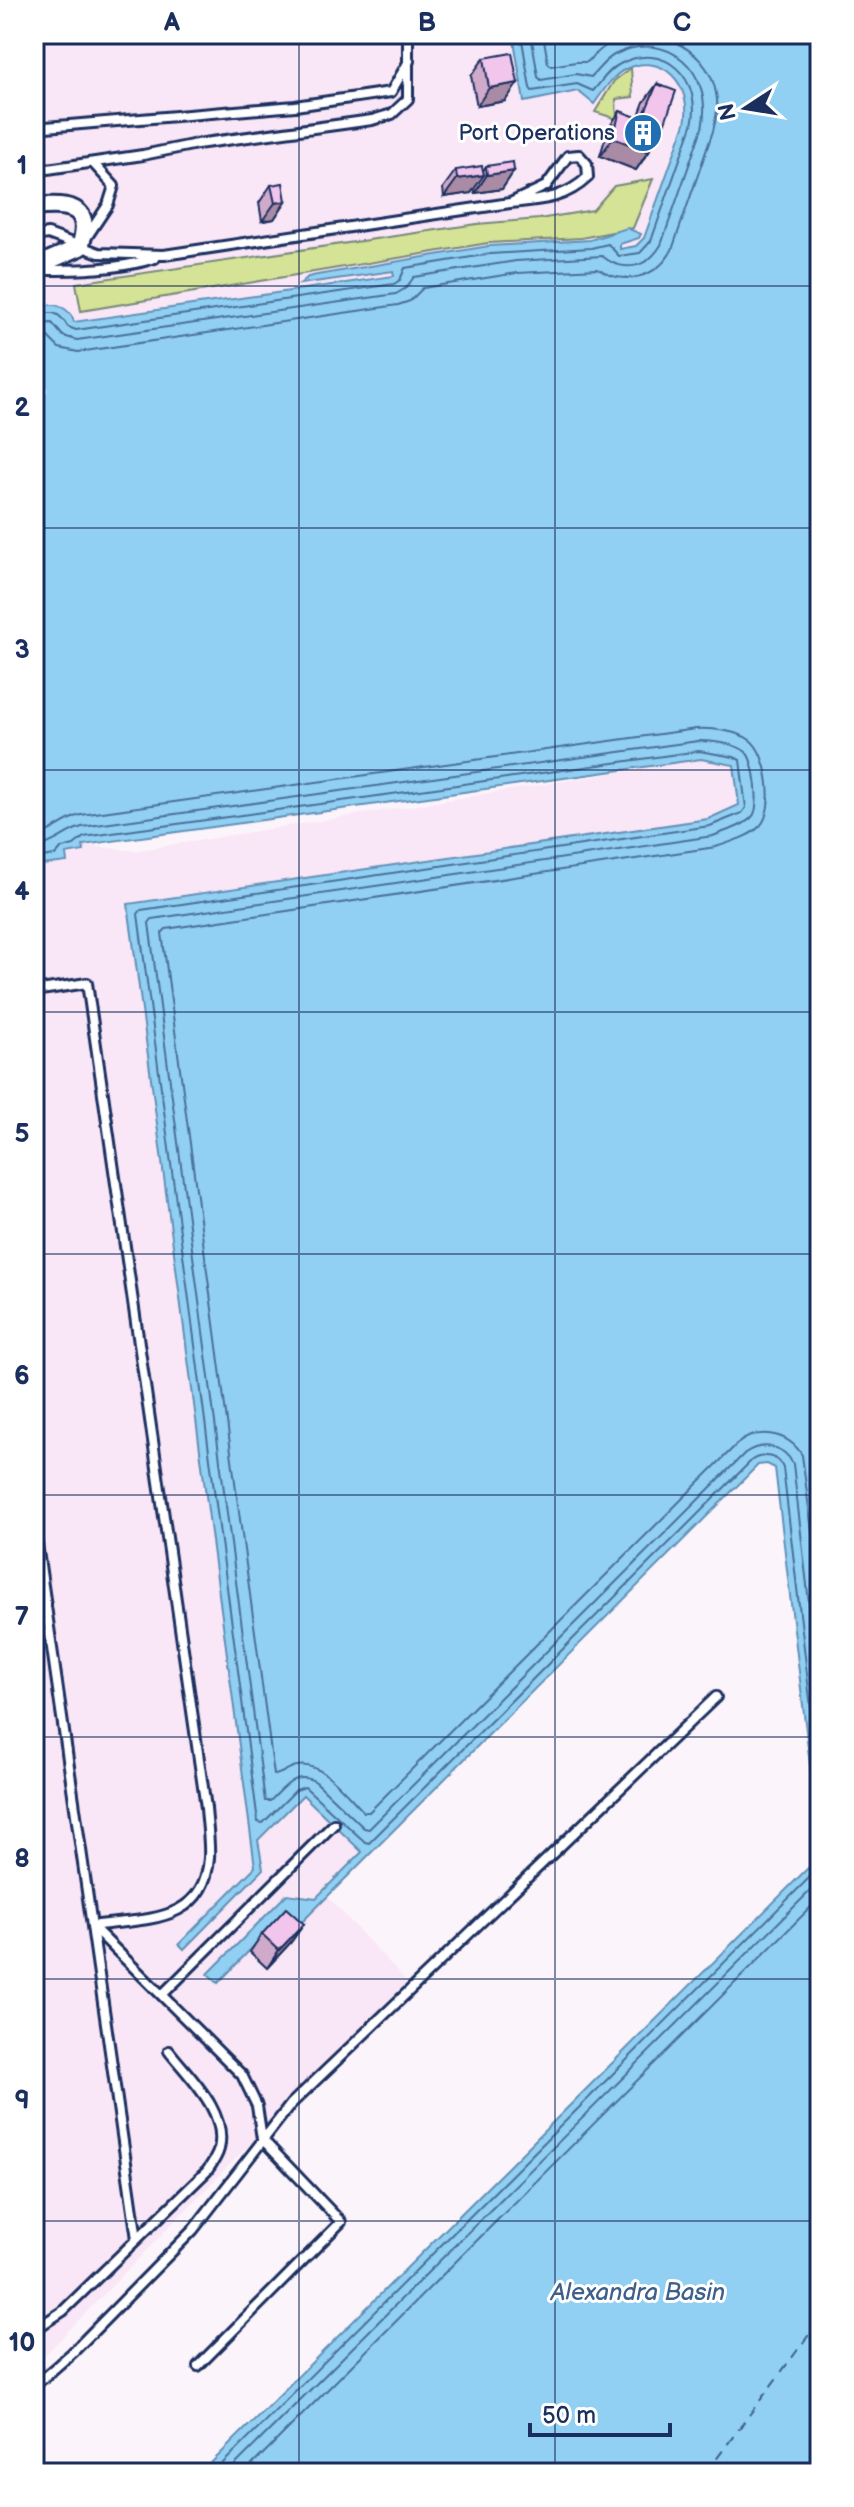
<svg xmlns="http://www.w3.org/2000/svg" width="854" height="2507" viewBox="0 0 854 2507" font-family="'Balsamiq Sans',sans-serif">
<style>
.built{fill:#f9e6f6}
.green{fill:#d4e396;stroke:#78897a;stroke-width:2}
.water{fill:#91d0f2;stroke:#6290b7;stroke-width:2}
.pier{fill:#fcf4fb}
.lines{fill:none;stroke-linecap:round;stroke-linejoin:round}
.shore{stroke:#4a6f99;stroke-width:2}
.ferry{stroke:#3e5f8a;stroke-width:2;stroke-dasharray:10 8;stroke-linecap:butt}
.lane-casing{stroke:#1b2f5e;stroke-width:14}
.street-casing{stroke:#1b2f5e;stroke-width:22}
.lane{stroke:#fff;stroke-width:8}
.street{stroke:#fff;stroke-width:16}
.wall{fill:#d0aacb;stroke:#1b2f5e;stroke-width:2}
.shaded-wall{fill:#a98ba5;stroke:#1b2f5e;stroke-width:2}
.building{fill:#f2c6ec;stroke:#1b2f5e;stroke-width:2}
.grid{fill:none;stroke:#1b2f5e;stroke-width:2;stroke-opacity:0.55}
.labels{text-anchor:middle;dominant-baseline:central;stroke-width:6;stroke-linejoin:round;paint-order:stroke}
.poi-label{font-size:22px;fill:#1b2f5e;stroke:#fff;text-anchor:end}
.water-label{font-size:24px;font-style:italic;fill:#3e5f8a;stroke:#fff}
.neatline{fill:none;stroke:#1b2f5e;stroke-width:3}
.grid-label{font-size:26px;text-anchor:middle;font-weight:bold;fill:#1b2f5e}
</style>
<rect width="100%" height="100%" fill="#fcf4fb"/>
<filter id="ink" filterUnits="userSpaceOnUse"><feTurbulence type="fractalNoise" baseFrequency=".0125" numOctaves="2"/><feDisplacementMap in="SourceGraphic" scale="16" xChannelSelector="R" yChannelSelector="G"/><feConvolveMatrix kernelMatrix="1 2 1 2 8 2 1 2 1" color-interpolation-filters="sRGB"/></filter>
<g filter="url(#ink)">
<path class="built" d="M34,34H513L524,102L614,81L631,68L656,66L666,70L681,85L687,98V110L644,238L636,246L525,264L34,330Z
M701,759L734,765L739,805L708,819L128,904L255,1867L180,1945L185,1949L262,1869L258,1840L303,1794L362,1851L315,1898L287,1894L209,1974L218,1982L281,1919L293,1931L327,1896L407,1982L34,2366V866L66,862L65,854L83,851V845L135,851Z"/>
<path class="green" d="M631,68L633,97L616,99L617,119L595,112L614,81Z
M653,179L633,228L581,238L488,243L81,311L76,283L477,224L539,219L593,210L614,186Z"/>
<path class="water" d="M513,34H820V2473H201L818,1858L820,1850L775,1468L767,1464L758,1465L293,1931L280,1919L218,1983L208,1974L287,1894L316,1898L362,1852L303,1795L258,1840L263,1869L184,1949L179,1944L255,1867L128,904L708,819L739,805L734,765L701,759L83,845L84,851L66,854L67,862L34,866V306C50,303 69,304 74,322L394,276L393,271L300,284L308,277L317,275L489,246L590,240L627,228L641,234L639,238L620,244V249L636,246L644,238L685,123C693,85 662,50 624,70C611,77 603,92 594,104L578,91L524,102Z"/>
<path class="pier" d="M40,332L47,392L34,393V333Z"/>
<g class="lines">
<path class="shore" d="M34,314C53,312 58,310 68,327L76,330L394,284L400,280L405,268L490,254L591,248L608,244L619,256L640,253L651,241L692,125C703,80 665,40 620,64C609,69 602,81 593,91L577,84L532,91L530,88L521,34
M34,324L52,323L63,336L77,340L396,294L406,288L414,277L516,261L602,256C622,272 646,270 661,245L702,128C715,72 667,27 614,55C605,60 598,70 591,77L576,74L541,80L538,77L531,34
M34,336L46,335L59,348L78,352L398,305L410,301L423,288L517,273L598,269C624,286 657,278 672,250L713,131C716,118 719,107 716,93C707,44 649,21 606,46C599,50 593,57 587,62H576L551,66L548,63L543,34
M34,836C51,834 64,819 81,815L696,729C712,728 738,731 750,740C768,753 776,810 760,826C750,837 730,842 716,847L166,929L162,933L274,1775C282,1775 288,1767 297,1766C323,1761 347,1795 364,1812H369L737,1444C758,1427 788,1432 802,1455L820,1593
M34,848C54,845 64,832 82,827L698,741C711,741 736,743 746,752C755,761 761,808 752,817C743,827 724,831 713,836L152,919L149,923L265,1801H270C284,1788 295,1770 316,1782L364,1828L369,1829L745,1453C762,1441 784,1445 793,1464L820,1698
M34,858L56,855L62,848L74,845L84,837L699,751L734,757L740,760L746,808L742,813L710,826L141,910L138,914L258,1822L263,1823L296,1790L305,1787L365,1842L369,1843L752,1460C763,1453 778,1455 783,1468L820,1785
M213,2473L820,1867
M227,2473L820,1881
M244,2473L820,1898"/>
<path class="ferry" d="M706,2473L820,2320"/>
<defs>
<path id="lane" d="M34,128L295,106L391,92L409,61
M34,171L143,155L197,144L372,120L392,114L408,99V34
M34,236L48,234L99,253L164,255L510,203C541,200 565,199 588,177L587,164L579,155L568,156L546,186L510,203
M86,238L108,205L114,186L93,163
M38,270C78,270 117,270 155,258
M34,991L87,983L206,1808C207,1824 210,1842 209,1858C204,1925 143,1918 92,1926
M34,1523L137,2239
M93,1927L242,2075L257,2106L262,2139L341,2222L198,2366
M162,1995L334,1824
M34,2330L63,2311L207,2171C212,2164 217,2157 219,2149C228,2112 189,2077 169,2051
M34,2386L72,2353L193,2230L291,2104L716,1697"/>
<path id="street" d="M34,207C67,203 94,205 80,247L34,267"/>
</defs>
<use href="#lane" class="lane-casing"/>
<use href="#street" class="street-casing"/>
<use href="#lane" class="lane"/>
<use href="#street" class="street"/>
</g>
<path class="wall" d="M484,58L518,83L505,101L477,106L471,76Z
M657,84L650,147L649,152L636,170L600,156L608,129L620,111L638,118L644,102Z
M486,166L514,171L502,189L475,193L474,188L471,193L444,197L443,188L456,170L483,171Z
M271,185L286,201L274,219L262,221L259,203Z
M304,1924L291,1942L267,1968L250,1952L262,1934Z"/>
<path class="shaded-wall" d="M518,83L505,101L477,106L489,88Z
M663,128L636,170L600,156L613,138L654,135Z
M514,171L502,189L475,193L487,175Z
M484,175L471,193L444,197L457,179Z
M286,201L274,219L262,221L275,203Z
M304,1924L291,1942L267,1968L279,1950Z"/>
<path class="building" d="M512,53L518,83L489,88L484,58Z
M657,84L676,91L663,128L654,135L649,152L613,138L620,111L642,119Z
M513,162L514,171L487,175L486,166Z
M482,166L484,175L457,179L456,170Z
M283,183L286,201L275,203L271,185Z
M286,1908L304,1924L279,1950L262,1934Z"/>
</g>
<path class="grid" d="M299,34V2473M555,34V2473M34,286H820M34,528H820M34,770H820M34,1012H820M34,1254H820M34,1495H820M34,1737H820M34,1979H820M34,2221H820"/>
<defs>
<symbol id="building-disc" viewBox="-11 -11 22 22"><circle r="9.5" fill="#1f6fb2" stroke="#fff"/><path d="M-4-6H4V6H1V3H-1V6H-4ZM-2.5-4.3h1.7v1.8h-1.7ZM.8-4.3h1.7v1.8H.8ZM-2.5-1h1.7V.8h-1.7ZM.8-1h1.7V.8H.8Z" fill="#fff"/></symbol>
</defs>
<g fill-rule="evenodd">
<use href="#building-disc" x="621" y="111" width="44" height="44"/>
</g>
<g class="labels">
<g class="poi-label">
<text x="615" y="133">Port Operations</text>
</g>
<g class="water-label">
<text x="638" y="2292">Alexandra Basin</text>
</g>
</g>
<rect width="854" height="2507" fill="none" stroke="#fff" stroke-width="88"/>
<g transform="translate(746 108) rotate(258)" stroke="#ffffff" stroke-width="6" paint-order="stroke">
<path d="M0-6L14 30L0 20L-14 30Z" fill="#1b2f5e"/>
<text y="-12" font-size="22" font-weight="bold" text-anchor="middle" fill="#1b2f5e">N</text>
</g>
<path d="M530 2423v12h140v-12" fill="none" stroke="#1b2f5e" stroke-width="4"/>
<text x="542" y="2423" font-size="24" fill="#1b2f5e" stroke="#ffffff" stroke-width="6" paint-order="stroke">50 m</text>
<rect x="44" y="44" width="766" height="2419" class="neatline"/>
<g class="grid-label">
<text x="172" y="31">A</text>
<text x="427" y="31">B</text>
<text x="682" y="31">C</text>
<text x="22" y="174">1</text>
<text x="22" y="416">2</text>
<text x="22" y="658">3</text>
<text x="22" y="900">4</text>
<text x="22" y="1142">5</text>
<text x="22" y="1384">6</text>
<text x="22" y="1625">7</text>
<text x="22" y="1867">8</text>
<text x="22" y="2109">9</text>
<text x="22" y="2351">10</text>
</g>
</svg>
